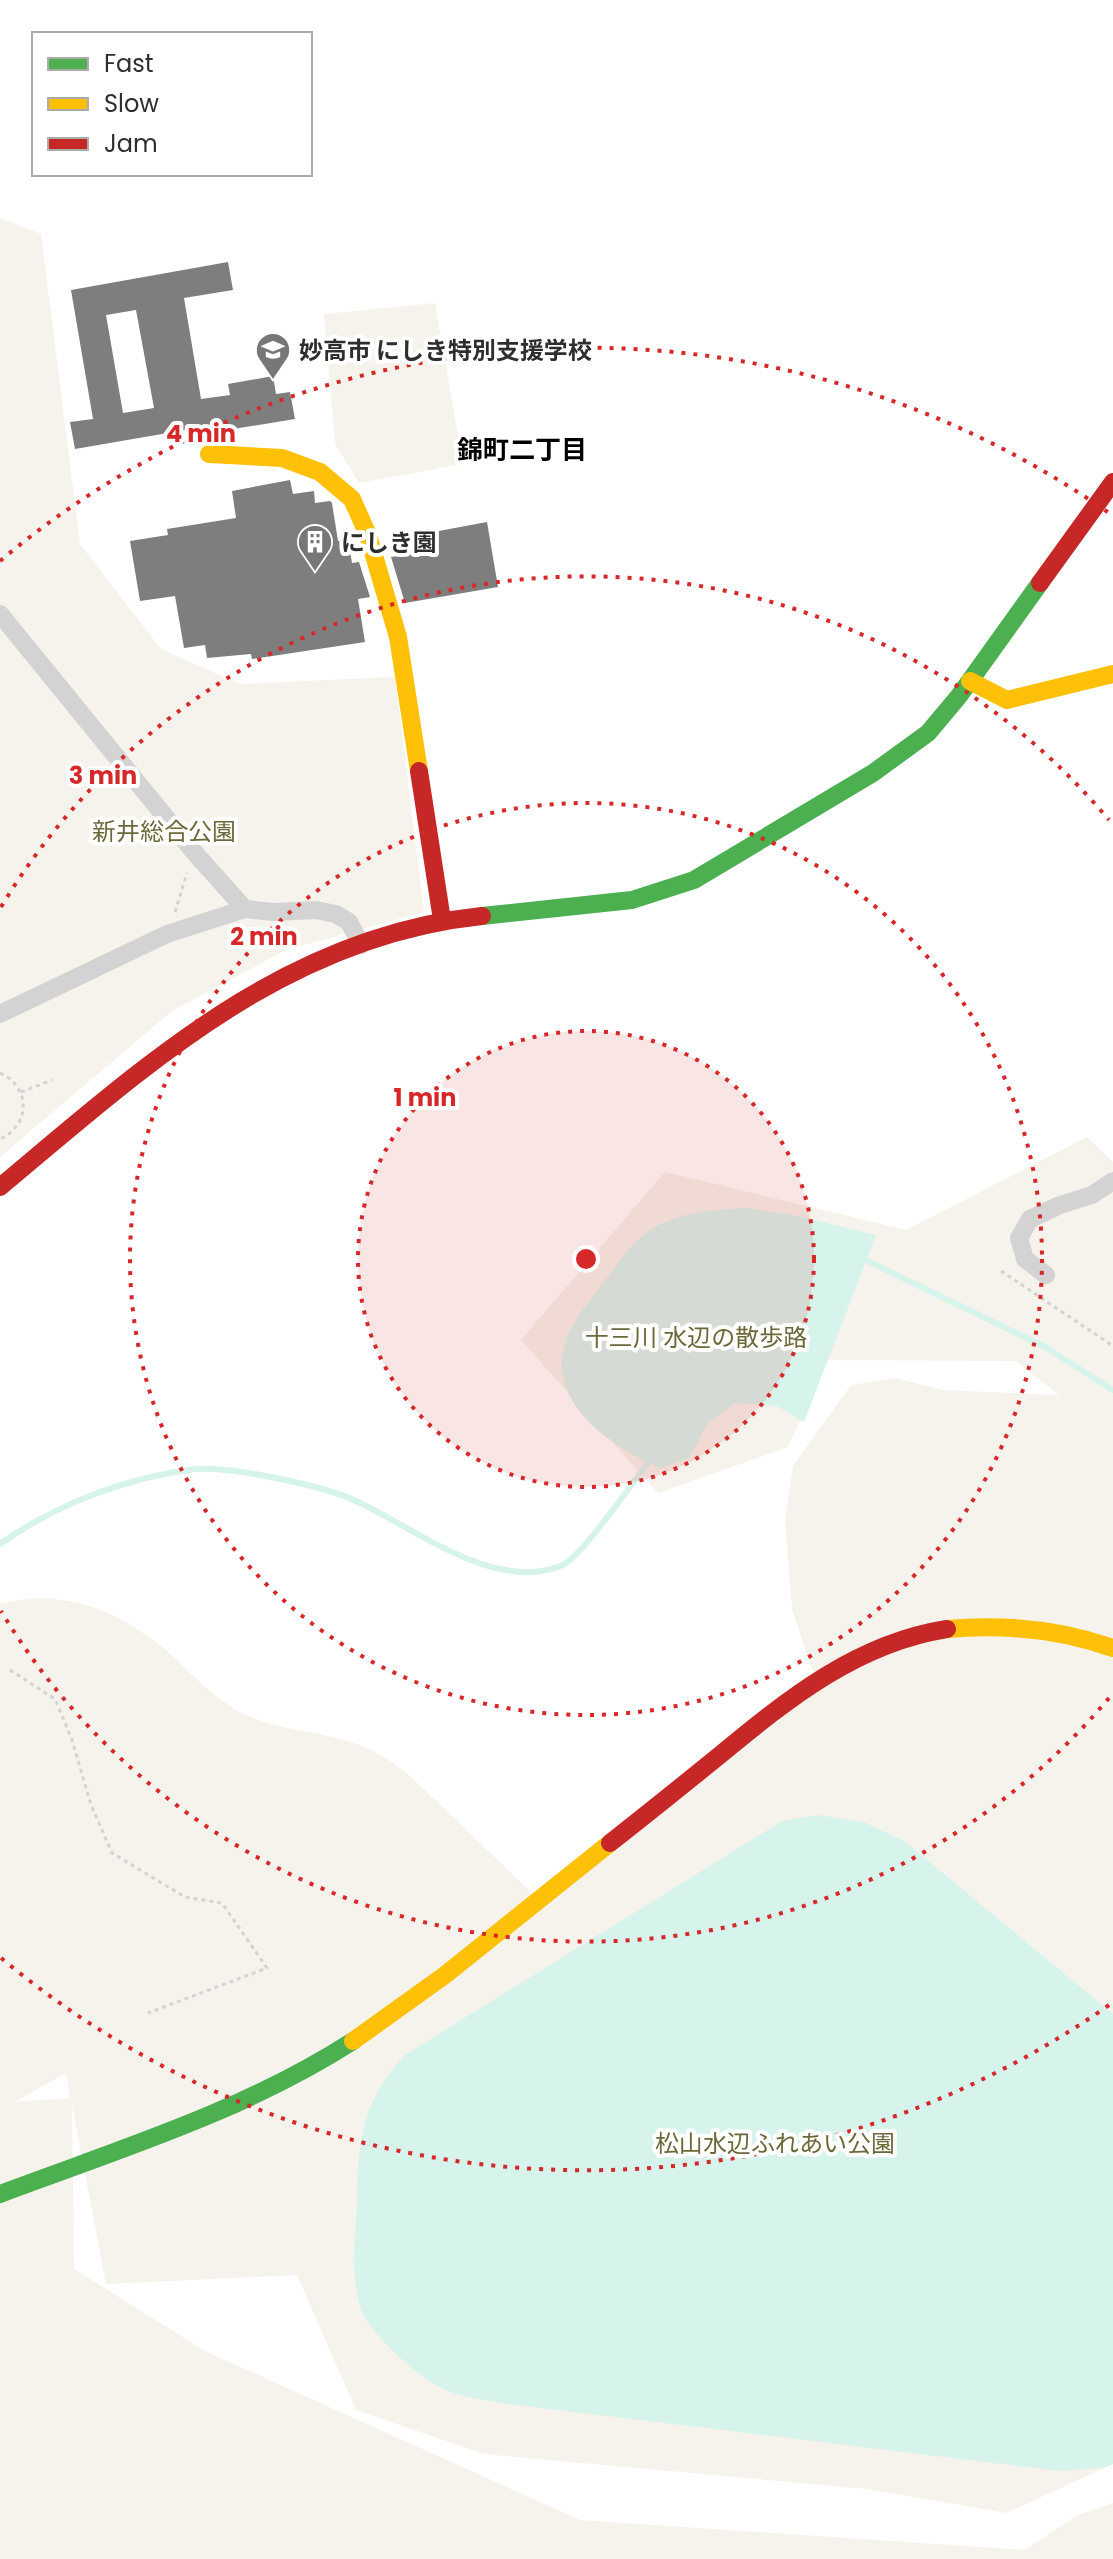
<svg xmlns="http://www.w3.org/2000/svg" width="1113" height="2559" viewBox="0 0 1113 2559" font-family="Poppins,'Noto Sans JP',sans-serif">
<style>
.green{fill:#f5f3eb;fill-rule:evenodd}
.water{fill:#d6f3ec}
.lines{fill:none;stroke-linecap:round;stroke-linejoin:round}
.stream{stroke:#d6f3ec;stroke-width:6}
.building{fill:#7e7e7e;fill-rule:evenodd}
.path{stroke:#d3d3d3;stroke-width:3;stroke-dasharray:4 4;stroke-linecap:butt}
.street{stroke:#d3d3d3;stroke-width:18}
.fast{stroke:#4caf50;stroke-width:18}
.slow{stroke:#ffc107;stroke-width:18}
.jam{stroke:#c62828;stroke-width:18}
.ring{fill:none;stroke:#d62828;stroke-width:4;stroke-dasharray:4 8}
.labels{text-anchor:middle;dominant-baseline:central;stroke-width:8;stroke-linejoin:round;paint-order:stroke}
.poi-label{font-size:24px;font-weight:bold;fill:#2e2e2e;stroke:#fff;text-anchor:start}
.park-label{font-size:24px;fill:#6d6839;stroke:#fff}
.neighbourhood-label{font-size:26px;font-weight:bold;fill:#000;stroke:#fff}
.centre{fill:#d62828;stroke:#fff;stroke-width:4}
.ring-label{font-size:24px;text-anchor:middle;font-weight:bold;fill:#d62828;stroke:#fff;stroke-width:8;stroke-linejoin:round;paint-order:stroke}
</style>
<rect width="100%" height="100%" fill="#fff"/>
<path class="green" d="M0,218L41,234L80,544L161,649L240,684L395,677L424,912L286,950L172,1011L0,1157Z
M435,303L463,464L359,483L335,444L324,314Z
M1087,1137L1113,1162V2464L1006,2513L867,2489L484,2454L356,2410L297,2275L106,2284L72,2105L74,2269L205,2351L580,2520L1025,2550L1078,2515L1113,2503V2559H0V1604C66,1585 129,1615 177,1660C199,1682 219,1702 248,1716C282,1731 319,1731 354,1743C373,1749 390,1761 407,1773L539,1900L819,1681L811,1667L792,1609L785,1520L793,1466L851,1385L895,1378L943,1390L1059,1395L1016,1361L828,1360L788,1447L658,1493L521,1340L665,1172L906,1230ZM66,2073L70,2098L15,2102Z"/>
<path class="water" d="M745,1208L794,1215L876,1235L804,1422L777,1406L735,1403L707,1424L690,1457L661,1468C610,1447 540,1399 568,1335C575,1317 591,1300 602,1284C621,1260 633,1238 661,1224C688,1211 716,1210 745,1208Z
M818,1815L866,1823L904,1841L1113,2014V2464L1103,2468L1060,2471L500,2403C483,2399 462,2397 446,2390C419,2378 374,2338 362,2311C349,2279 356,2235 357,2201C359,2138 361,2103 405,2055L782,1821Z"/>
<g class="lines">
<path class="stream" d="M866,1260L1045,1347L1113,1390
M0,1544C57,1504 127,1477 196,1469C230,1466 325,1486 356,1501C415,1528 496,1594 563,1565C582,1556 632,1483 648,1463"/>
</g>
<path class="building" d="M228,262L233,290L184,298L201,399L230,395L228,384L273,376L276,394L290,392L295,419L221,431L220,424L75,449L70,422L93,419L71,290ZM136,310L154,408L123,413L106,315Z
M290,480L293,494L314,491L315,503L330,501L332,503L338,541L348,540L352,563L359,562L370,597L358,599L365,642L252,659L251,654L207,658L205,645L184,648L175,596L140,601L130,541L168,535L167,529L236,518L232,491Z
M487,522L498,587L405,603L391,557L404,555L401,538Z"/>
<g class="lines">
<path class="path" d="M175,912L187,873
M0,1073C31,1087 31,1125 0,1139
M21,1092L52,1080
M1001,1271L1113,1346
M10,1670L55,1699L72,1740L91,1805L112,1853L185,1897L222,1903L267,1968L148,2013"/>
<path class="street" d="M0,614L194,852L245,909
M0,1014L167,934L245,909L274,912L316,910L336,914L349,922L361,945
M1046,1275L1025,1259L1019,1238L1030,1219L1060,1205L1092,1195L1113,1181"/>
<path class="fast" d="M482,916L632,900L694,880L873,773L928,733L959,696L1040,583
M0,2194C120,2149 244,2111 353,2041"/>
<path class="slow" d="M209,454L282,458L320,472L352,499L368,535L398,637L419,771
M970,681L1007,700L1113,674
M947,1629C1004,1624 1059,1629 1113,1648
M353,2041L445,1975L610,1843"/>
<path class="jam" d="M1040,583L1113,482
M419,771L442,920
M0,1187C145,1066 285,936 482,916
M610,1843C647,1814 683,1785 720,1755C788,1699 857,1643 947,1629"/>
</g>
<circle cx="586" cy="1259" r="228" fill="#d62828" fill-opacity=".12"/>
<g class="ring">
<circle cx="586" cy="1259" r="228"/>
<circle cx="586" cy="1259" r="456"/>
<path d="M1109 1698A683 683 0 0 1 1 1611M1 907A683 683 0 0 1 1109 820"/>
<path d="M1109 2005A911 911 0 0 1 0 1957M0 561A911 911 0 0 1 1109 513"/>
</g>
<defs>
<symbol id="school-pin" viewBox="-11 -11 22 30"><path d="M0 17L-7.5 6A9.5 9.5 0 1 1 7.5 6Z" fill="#777" stroke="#fff"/><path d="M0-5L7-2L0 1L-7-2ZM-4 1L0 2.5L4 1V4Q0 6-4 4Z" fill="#fff"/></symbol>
<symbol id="building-pin" viewBox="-11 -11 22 30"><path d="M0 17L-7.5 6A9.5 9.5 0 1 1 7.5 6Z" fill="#777" stroke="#fff"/><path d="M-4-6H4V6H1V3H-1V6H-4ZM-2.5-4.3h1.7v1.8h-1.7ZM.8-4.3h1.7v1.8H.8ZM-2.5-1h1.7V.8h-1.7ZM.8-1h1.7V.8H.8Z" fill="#fff"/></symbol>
</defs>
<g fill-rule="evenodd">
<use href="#school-pin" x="253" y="330" width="40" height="54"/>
<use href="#building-pin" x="295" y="522" width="40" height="54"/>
</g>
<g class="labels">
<g class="poi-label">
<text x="299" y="350">妙高市 にしき特別支援学校</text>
<text x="341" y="542">にしき園</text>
</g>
<g class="park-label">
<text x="164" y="831">新井総合公園</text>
<text x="696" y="1337">十三川 水辺の散歩路</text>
<text x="775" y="2143">松山水辺ふれあい公園</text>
</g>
<g class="neighbourhood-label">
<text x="522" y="450">錦町二丁目</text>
</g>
</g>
<circle cx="586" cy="1259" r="12" class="centre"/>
<g class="ring-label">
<text x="201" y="442">4 min</text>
<text x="103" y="784">3 min</text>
<text x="264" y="945">2 min</text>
<text x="425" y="1106">1 min</text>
</g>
<rect x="32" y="32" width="280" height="144" fill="#ffffff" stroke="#ababab" stroke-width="2"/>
<rect x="48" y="58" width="40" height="12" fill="#4caf50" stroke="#ababab" stroke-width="2"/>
<text x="104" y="72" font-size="24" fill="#2e2e2e">Fast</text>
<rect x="48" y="98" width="40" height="12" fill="#ffc107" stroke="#ababab" stroke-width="2"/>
<text x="104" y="112" font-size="24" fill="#2e2e2e">Slow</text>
<rect x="48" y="138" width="40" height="12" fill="#c62828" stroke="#ababab" stroke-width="2"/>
<text x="104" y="152" font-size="24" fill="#2e2e2e">Jam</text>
</svg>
